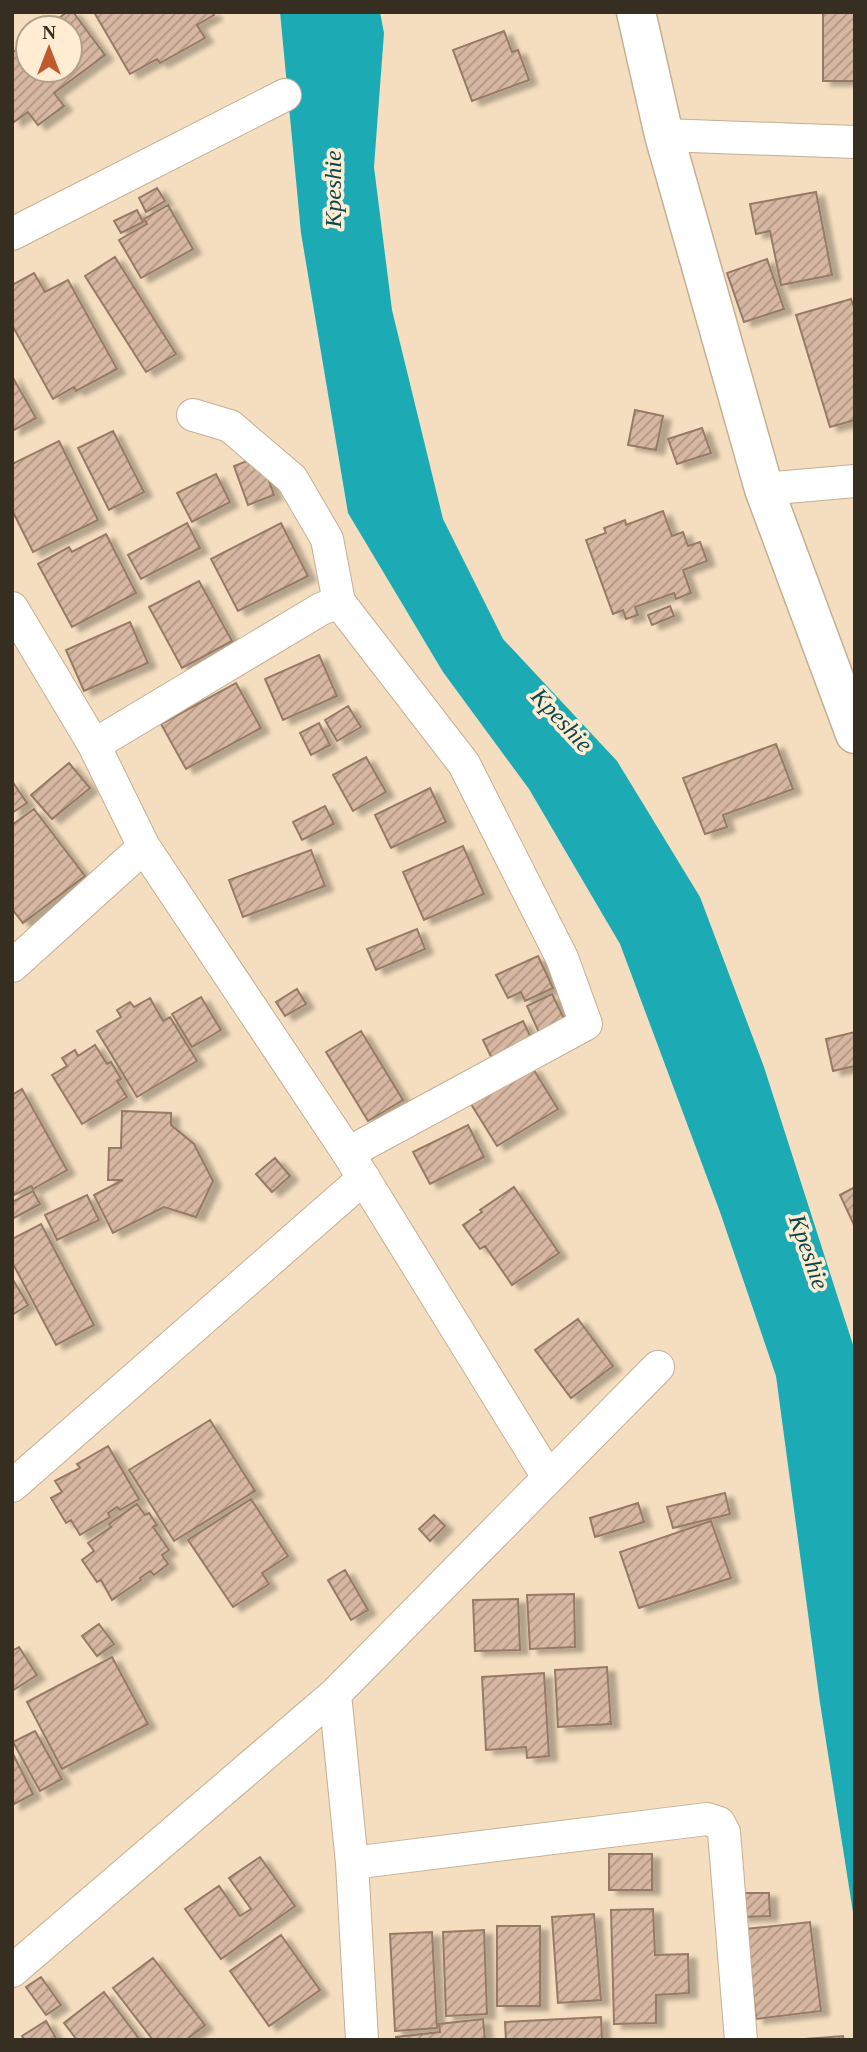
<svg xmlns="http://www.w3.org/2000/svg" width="867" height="2052" viewBox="0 0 867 2052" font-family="'Times New Roman',serif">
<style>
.water{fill:#1cabb5}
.building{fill:url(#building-hatch);stroke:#977a65;stroke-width:2;filter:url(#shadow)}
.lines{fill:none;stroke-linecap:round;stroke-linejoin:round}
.minor-casing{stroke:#c5af92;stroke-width:34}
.tertiary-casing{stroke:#c5af92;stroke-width:41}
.minor{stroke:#fff;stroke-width:32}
.tertiary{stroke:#fff;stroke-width:38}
.labels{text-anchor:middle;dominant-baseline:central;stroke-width:7;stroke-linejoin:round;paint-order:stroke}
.water-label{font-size:24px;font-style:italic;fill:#0a4549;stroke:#ffecd3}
</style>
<defs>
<pattern id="building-hatch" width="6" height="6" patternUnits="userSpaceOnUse" patternTransform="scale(1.75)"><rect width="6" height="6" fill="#d7b7a1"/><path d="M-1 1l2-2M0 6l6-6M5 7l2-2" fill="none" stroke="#af9583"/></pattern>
<filter id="shadow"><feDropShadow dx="8" dy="4.5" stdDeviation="2" flood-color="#0004"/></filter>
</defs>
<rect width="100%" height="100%" fill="#f5debf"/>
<path class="water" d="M280,12H380L384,33L374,167L392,310L443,519L503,639L617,761L700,897L764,1067L855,1351V1925L820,1703L776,1376L720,1212L620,944L529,789L443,672L348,513L301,233Z"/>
<path class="building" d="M67,12H73L105,55L54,93L64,106L38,125L28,112L14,122L12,119V53L28,41V70H70V28H46Z
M94,12H212L214,15L197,25L205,38L160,63L157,59L130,74Z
M823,12H855V81H823Z
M504,31L512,52L518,50L529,80L472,101L453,50Z
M157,188L165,201L146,212L139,198Z
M816,192L832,275L781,285L770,231L756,234L750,204Z
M168,205L193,249L141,278L119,240L147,224L144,219Z
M137,210L143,222L121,233L114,221Z
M115,257L176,354L146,372L85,276Z
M767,259L784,309L744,322L727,273Z
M34,273L45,292L68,280L117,369L76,391L74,387L53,399L12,325V285Z
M851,299L855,310V420L830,427L796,315Z
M12,376L36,418L12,431Z
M635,410L663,416L656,450L628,445Z
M702,428L711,453L677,464L668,439Z
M113,431L144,492L109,510L78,448Z
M59,441L98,520L33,552L12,510V464Z
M260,456L274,495L248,505L234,466Z
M216,474L230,502L192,522L177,493Z
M663,511L672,536L683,532L688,546L700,542L707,561L683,570L691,593L676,599L674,593L635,607L638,615L626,619L623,610L613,614L586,540L606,533L604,528L625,520L626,525Z
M187,523L200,548L141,579L128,555Z
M281,523L308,576L238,611L211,559Z
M106,534L136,593L72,627L38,564L69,547L72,552Z
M199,581L232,641L182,668L149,607Z
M670,606L674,616L652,625L648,615Z
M130,622L148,663L84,691L66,650Z
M319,655L337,696L283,720L265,679Z
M236,683L261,728L186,769L161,724Z
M348,706L361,727L337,741L325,720Z
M319,723L330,745L311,755L300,733Z
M776,744L793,789L723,815L727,827L705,834L683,778Z
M366,757L386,792L353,811L333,775Z
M69,763L90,788L52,819L31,795Z
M12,781L27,803L12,813Z
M430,788L446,822L391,848L375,815Z
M325,806L334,824L302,840L293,822Z
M34,809L85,876L23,923L12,909V825Z
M463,846L484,894L424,920L403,872Z
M311,850L325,886L243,917L229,880Z
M417,929L425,949L376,970L367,949Z
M538,956L553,988L525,1001L521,992L508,998L496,975Z
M297,989L306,1004L285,1016L276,1002Z
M552,994L567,1025L541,1037L527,1006Z
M201,997L221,1030L192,1047L172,1014Z
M150,998L163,1021L170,1017L197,1061L137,1097L97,1031L121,1017L117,1010L130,1002L134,1007Z
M523,1021L535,1046L495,1065L483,1040Z
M361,1031L403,1100L368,1121L326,1052Z
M855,1032V1066L833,1071L826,1039Z
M95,1045L107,1064L111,1062L121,1079L117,1081L127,1097L82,1124L52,1075L67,1066L62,1058L75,1050L78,1056Z
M532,1067L558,1109L497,1146L471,1104Z
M22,1089L67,1170L33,1189L31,1186L12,1196V1095Z
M122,1111L171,1113V1125L194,1144L213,1181L196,1217L164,1207L113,1233L94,1195L123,1180H108L109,1148H121Z
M468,1125L484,1157L430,1184L413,1152Z
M275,1158L290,1176L272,1192L256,1174Z
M514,1187L559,1253L512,1285L485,1246L480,1249L463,1225L482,1212L480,1210Z
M855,1187V1225H854L840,1195Z
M33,1191L40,1204L12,1219V1202Z
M87,1195L99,1220L57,1240L45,1215Z
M41,1224L94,1325L56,1345L12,1262V1239Z
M12,1278L28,1305L12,1315Z
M578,1319L613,1366L571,1398L535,1350Z
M210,1420L255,1491L174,1541L129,1470Z
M108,1446L139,1499L120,1510L117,1507L108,1513L110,1517L80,1535L71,1520L66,1523L51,1498L62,1492L55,1481L80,1468L77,1464Z
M725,1493L730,1514L673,1528L667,1507Z
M251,1499L288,1556L262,1573L269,1584L233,1607L188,1540Z
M638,1503L644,1522L595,1537L590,1518Z
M137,1504L145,1515L149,1513L157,1525L153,1527L169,1550L162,1555L168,1564L154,1575L150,1571L140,1578L141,1580L112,1600L101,1580L97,1582L82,1560L94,1551L88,1543L111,1527L109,1524Z
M434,1515L445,1526L430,1541L419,1529Z
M711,1521L731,1578L639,1608L620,1552Z
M345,1570L368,1610L351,1620L328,1580Z
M574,1594L575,1647L530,1649L527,1595Z
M518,1599L520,1650L475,1651L473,1600Z
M99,1624L114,1644L97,1656L82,1636Z
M19,1647L37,1675L12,1691V1651Z
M112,1657L148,1724L62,1769L27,1702Z
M607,1667L611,1724L558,1727L555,1670Z
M544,1673L549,1756L527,1758L526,1747L486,1750L482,1677Z
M35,1731L62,1779L40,1791L13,1742Z
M12,1752L33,1794L12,1805Z
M609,1854H652V1890H609Z
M260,1857L295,1906L221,1959L185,1909L219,1886L240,1916L251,1909L229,1878Z
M740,1893H769L770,1916L740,1917Z
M653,1909L655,1955L688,1954L689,1993L656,1995V2023L614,2024L611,1910Z
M594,1914L601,2000L558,2003L552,1917Z
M810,1922L821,2011L756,2019L746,1929Z
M497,1926H540V2006H497Z
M484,1930L487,2014L446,2016L443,1932Z
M432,1932L437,2028L395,2031L390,1934Z
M281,1935L320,1990L269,2026L230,1971Z
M153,1958L205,2025L186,2040H153L113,1988Z
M41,1977L61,2005L46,2015L26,1987Z
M104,1992L140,2040H77L64,2023Z
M601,2017L602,2040H506L505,2022Z
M483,2019L485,2040H396V2037L440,2032L439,2024Z
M46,2021L57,2040H25L22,2036Z
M843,2036V2040H792Z"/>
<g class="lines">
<defs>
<path id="minor" d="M664,135L855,142
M12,234L285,95
M193,415L230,426L292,479L327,539L339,602L464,764L562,958L586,1024L348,1153
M764,489L855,481
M12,608L94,745L144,847L348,1153L548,1477
M94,745L321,609L339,602
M12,966L144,847
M12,1486L364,1178
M335,1694L352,1863L362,2040
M352,1863L707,1819L719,1823L724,1832L741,2040
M12,1971L335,1694L658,1367"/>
<path id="tertiary" d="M636,12L664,135L764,489L855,734"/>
</defs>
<use href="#minor" class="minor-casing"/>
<use href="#tertiary" class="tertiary-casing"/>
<use href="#minor" class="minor"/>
<use href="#tertiary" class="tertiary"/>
</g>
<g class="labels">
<g class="water-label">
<text transform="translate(333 189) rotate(-90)">Kpeshie</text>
<text transform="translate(562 720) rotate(47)">Kpeshie</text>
<text transform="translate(809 1252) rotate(71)">Kpeshie</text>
</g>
</g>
<rect width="867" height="2052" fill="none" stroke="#372e22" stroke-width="28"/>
<g transform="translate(49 49)"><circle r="33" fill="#ffecd3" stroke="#afa08c" stroke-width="2"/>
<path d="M0-5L12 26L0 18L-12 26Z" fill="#c0592e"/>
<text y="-10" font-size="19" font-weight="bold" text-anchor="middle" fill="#372e22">N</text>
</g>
</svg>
